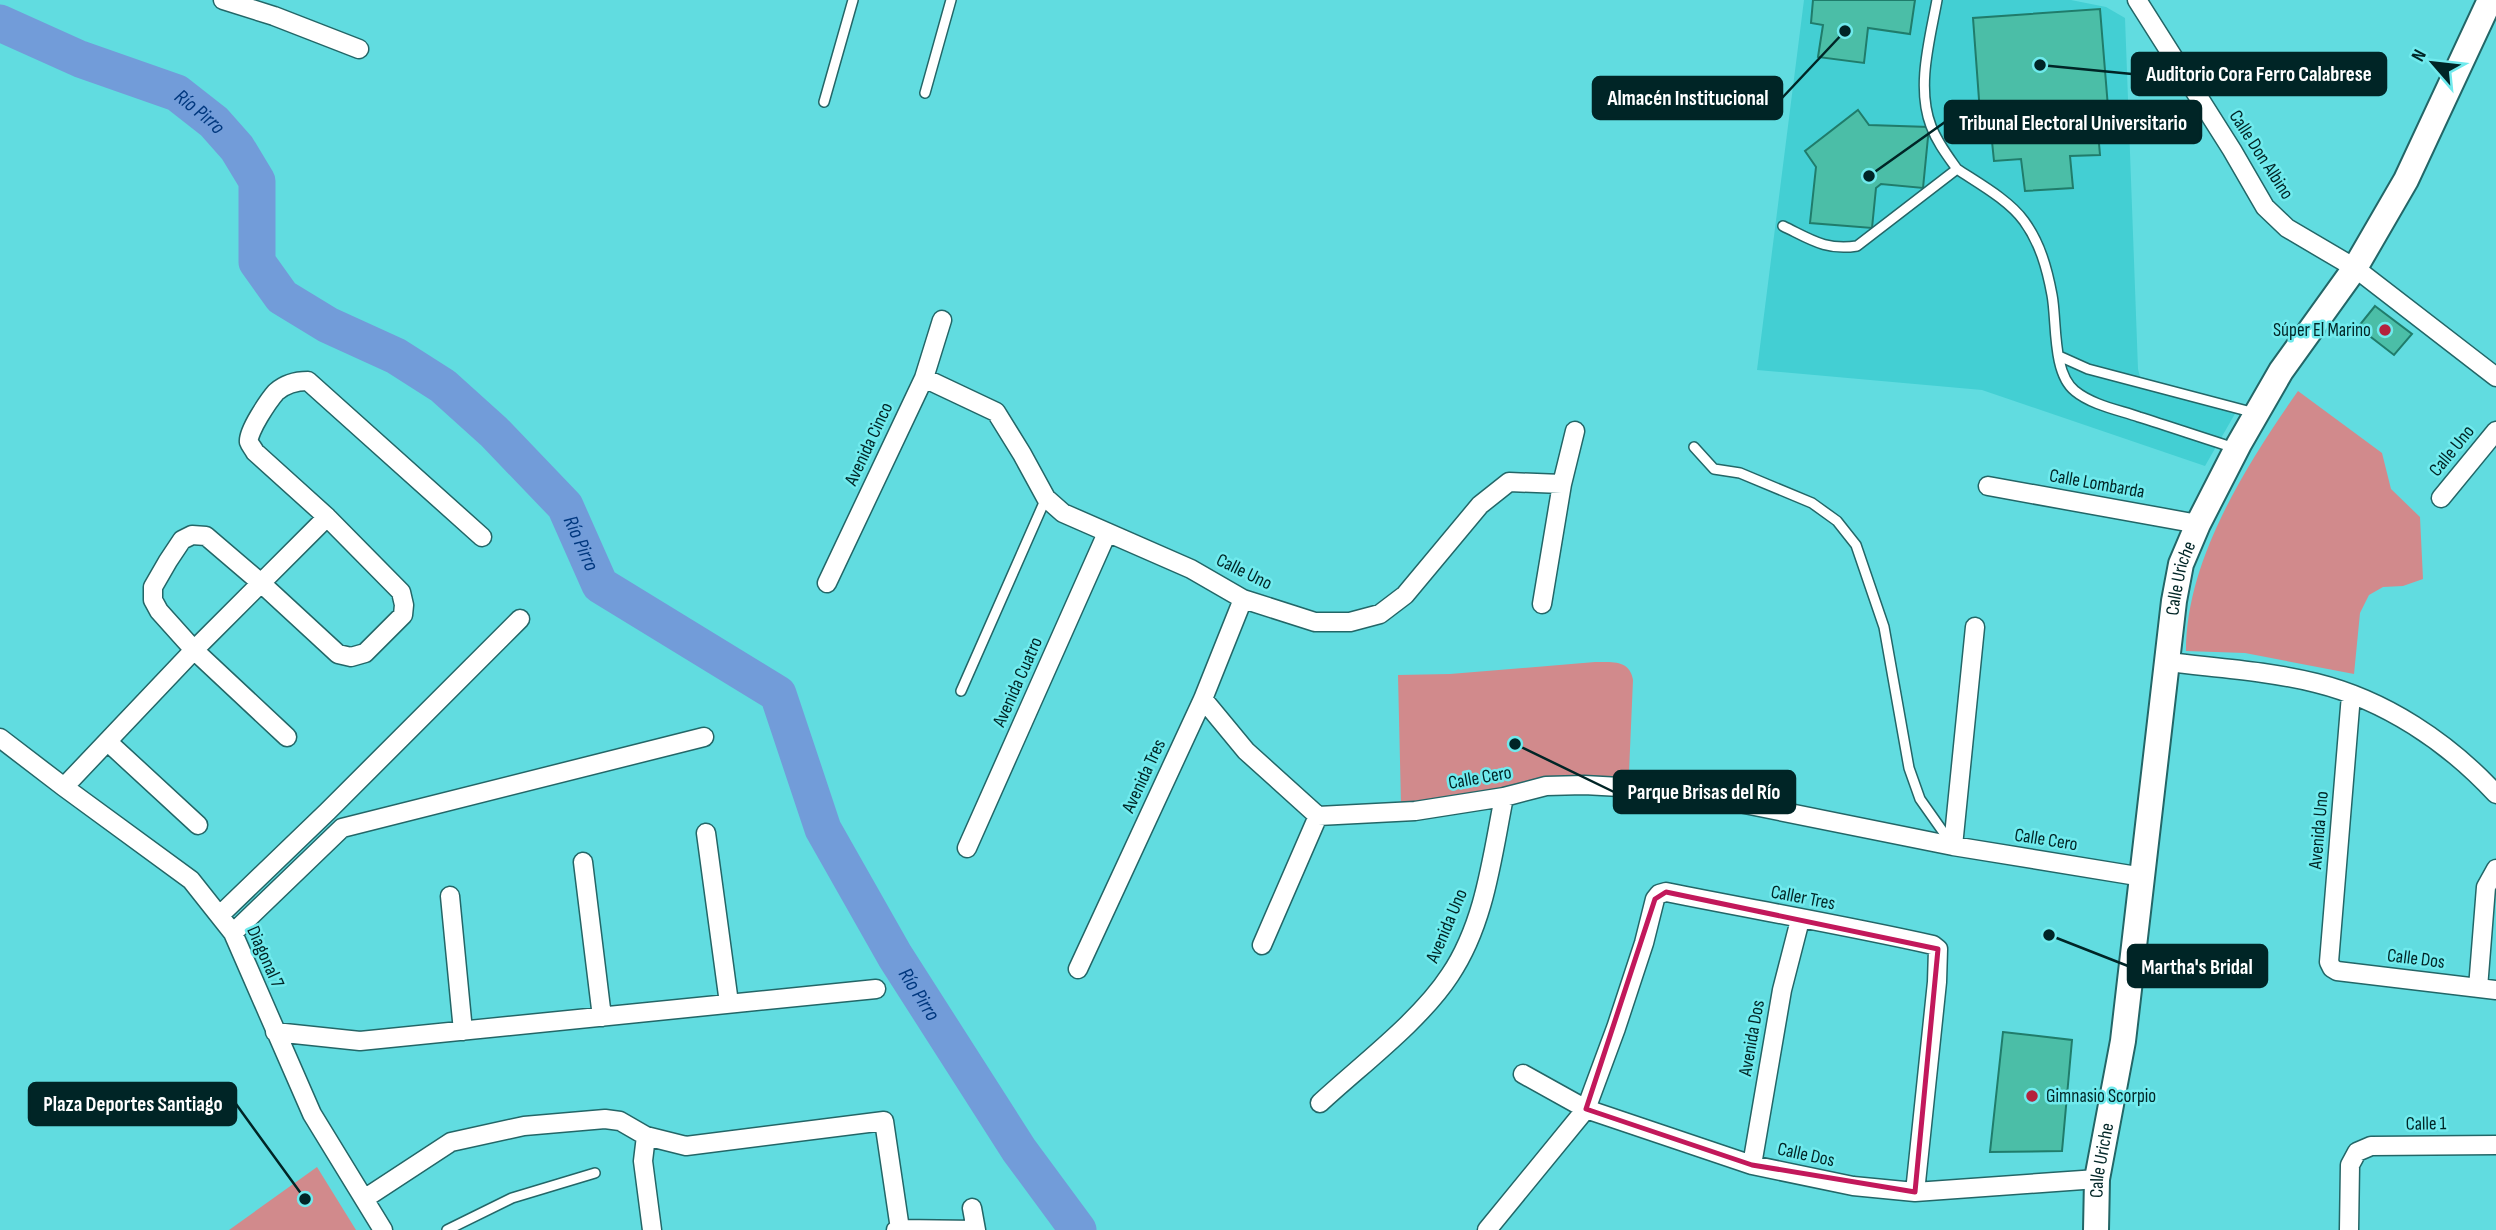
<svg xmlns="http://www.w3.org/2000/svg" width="2496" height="1230" viewBox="0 0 2496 1230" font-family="'Sofia Sans Condensed',sans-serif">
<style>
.built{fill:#43cfd3}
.green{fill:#d18a8c}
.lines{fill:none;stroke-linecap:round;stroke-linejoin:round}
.river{stroke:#729cd9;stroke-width:37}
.building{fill:#4bbea7;stroke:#207c6b;stroke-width:2}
.lane-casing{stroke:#236667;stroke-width:12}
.street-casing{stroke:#236667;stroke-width:21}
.secondary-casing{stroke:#236667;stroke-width:28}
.lane{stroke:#fff;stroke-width:9}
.street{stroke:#fff;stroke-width:18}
.secondary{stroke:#fff;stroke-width:24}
.marked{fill:none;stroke:#c2185b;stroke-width:5;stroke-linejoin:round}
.poi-dot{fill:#b4223c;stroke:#70eaed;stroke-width:2.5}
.labels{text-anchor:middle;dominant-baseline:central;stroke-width:5;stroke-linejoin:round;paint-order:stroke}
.street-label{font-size:19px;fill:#002526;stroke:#70eaed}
.poi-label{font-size:19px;fill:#002526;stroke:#70eaed;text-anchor:end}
.water-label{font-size:21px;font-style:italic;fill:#00387f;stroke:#70eaed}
.leader{fill:none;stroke:#002526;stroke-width:2.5}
.callout-dot{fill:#002526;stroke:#70eaed;stroke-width:2.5}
.callout{fill:#002526;stroke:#002526;stroke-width:2.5}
.callout-label{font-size:21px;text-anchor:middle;font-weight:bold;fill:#fff}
</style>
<rect width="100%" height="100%" fill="#61dce0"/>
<path class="built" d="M1804,0H2071L2106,7L2125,18L2138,369L2140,377L2148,381L2240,405L2205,466L1982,390L1757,370Z"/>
<path class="green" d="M2298,391L2382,453L2391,489L2420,517L2423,579L2403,586L2383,587L2369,595L2360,613L2354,674L2245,653L2186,651C2186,559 2247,464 2298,391Z
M1595,662C1613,662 1630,660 1633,680L1629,772L1624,778L1615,781L1401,804L1398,675L1450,674Z
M317,1167L356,1230H229Z"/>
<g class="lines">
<path class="river" id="s1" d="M0,23L80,59L177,93L214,122L237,148L257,181V262L282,297L328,325L396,356L443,386L494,432L565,506L600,585L778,694L823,829L895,956L1019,1150L1078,1230"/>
</g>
<path class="building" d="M1813,0H1915L1910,34L1868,28L1864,63L1818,57L1823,25L1811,23Z
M2100,9L2110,132H2098L2100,155L2070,156L2073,188L2025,191L2021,159L1994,161L1989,112L1980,113L1973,18Z
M1858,110L1869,125L1929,127L1923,188L1881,184L1876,188L1872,228L1810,223L1816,167L1805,151Z
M2375,306L2412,334L2394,355L2358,327Z
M2003,1032L2072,1040L2062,1151L1990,1152Z"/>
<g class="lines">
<defs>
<path id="lane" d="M1937,0C1930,39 1916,87 1931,126C1937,142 1947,155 1957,169
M925,93L951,0
M824,102L853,0
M1783,226C1810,239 1826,251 1857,246L1957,169C1978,183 2009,200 2024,221C2040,243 2047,268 2052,295C2057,321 2052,373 2075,391C2092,405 2119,410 2139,417C2171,427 2203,438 2235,448
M2059,356L2088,369L2255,413
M1694,447L1714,469L1740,473L1812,503L1837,521L1856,545L1884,627L1909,768L1920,799L1951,843
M961,691L1046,498
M447,1230L512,1198L595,1173"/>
<path id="street" d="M223,0L274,16L359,49
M2137,0L2232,150L2265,207L2287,228L2355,268L2496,377
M924,378L996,412L1022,454L1046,498L1063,513L1191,569L1243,599L1315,622H1350L1380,614L1405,595L1480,505L1509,482L1562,484
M1988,486L2198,524
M2441,498L2496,431
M827,583L924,378L942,320
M1542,604L1562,484L1575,431
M2168,662C2217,668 2268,671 2316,683C2385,700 2448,742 2496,794
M2351,695L2329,962L2332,968L2337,971L2496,990
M1203,699L1246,751L1318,816L1415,811L1504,797L1546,786L1584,785L1675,790L1953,846L2143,877
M287,737L194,650L159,611L153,600V587L168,561L182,540L192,535L206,536L261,583L338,654L351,657L365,653L403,615L404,605L401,592L327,517
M0,738L64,787L191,880L233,933L312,1114L383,1230
M108,742L198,825
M64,787L194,650L327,517L255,452C253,448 250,445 249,442C247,432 269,400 276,392C285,384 297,381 308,381L482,537
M706,833L729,1003
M1953,846L1975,627
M967,848L1107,533
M583,862L602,1017
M450,896L463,1031
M220,915L328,811L520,619
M233,933L342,828L704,737
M1262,945L1318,816
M1078,969L1203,699L1243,599
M2478,988L2486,887L2496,869
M275,1032L360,1041L876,989
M1523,1074L1586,1109L1752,1165L1853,1186L1915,1192L2097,1179
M1320,1103C1361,1065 1420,1021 1450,975C1485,923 1492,857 1504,797
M646,1136L643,1161L652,1230
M1752,1165L1782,990L1800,920
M364,1199L451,1142L524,1126L605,1119L620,1121L646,1136L686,1146L884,1121L900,1229L896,1230
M972,1208L976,1230
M900,1229L976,1230
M1487,1230L1586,1109L1616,1028L1644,943L1655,899L1659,894L1666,892C1755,910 1844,925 1933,945L1938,949L1937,982L1915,1192
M2349,1230L2350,1165L2357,1152L2371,1146L2496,1145"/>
<g id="secondary">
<path id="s2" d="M2096,1230L2097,1179L2123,1041L2174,601L2181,564L2198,524L2239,444L2281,371L2355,268L2406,180L2490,0"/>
</g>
</defs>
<use href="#lane" class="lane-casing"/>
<use href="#street" class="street-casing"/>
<use href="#secondary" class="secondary-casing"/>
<use href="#lane" class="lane"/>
<use href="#street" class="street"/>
<use href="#secondary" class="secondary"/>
</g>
<path class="marked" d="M1666,892L1938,949L1915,1192L1752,1165L1586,1109L1655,899Z"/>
<g class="poi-dot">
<circle cx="2385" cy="330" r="7"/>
<circle cx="2032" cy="1096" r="7"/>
</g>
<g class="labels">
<g class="street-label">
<text transform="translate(2261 155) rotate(57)">Calle Don Albino</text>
<text transform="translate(869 444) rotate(-65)">Avenida Cinco</text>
<text transform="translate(2452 451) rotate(-51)">Calle Uno</text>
<text transform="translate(2097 484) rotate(10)">Calle Lombarda</text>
<text transform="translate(1244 572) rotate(26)">Calle Uno</text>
<text stroke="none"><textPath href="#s2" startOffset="658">Calle Uriche</textPath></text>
<text transform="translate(1018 682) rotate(-66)">Avenida Cuatro</text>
<text transform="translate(1144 776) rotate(-65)">Avenida Tres</text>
<text transform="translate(1480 778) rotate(-10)">Calle Cero</text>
<text transform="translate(2319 830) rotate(-85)">Avenida Uno</text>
<text transform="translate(2046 840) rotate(9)">Calle Cero</text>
<text transform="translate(1803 898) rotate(11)">Caller Tres</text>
<text transform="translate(1447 926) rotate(-67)">Avenida Uno</text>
<text transform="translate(265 957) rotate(66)">Diagonal 7</text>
<text transform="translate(2416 959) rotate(7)">Calle Dos</text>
<text transform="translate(1752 1038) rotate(-80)">Avenida Dos</text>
<text transform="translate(2426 1124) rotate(-1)">Calle 1</text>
<text transform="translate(1806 1155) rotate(12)">Calle Dos</text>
<text stroke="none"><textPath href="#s2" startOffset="70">Calle Uriche</textPath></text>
</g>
<g class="poi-label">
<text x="2371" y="330">Súper El Marino</text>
<text x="2046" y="1096" text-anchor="start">Gimnasio Scorpio</text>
</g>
<g class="water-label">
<text stroke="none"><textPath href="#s1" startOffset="220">Río Pirro</textPath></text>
<text stroke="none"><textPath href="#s1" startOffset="831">Río Pirro</textPath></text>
<text stroke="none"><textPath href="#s1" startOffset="1419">Río Pirro</textPath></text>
</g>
</g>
<path class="leader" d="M2040 65L2132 74M1845 31L1782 98M1869 176L1945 122M1515 744L1614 792M2049 935L2128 966M305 1199L236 1104"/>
<g class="callout-dot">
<circle cx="2040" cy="65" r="7"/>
<circle cx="1845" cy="31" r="7"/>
<circle cx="1869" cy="176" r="7"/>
<circle cx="1515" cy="744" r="7"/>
<circle cx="2049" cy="935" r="7"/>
<circle cx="305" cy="1199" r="7"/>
</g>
<g class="callout">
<rect x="2132" y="53" width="254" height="42" rx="7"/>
<rect x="1593" y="77" width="189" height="42" rx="7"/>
<rect x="1945" y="101" width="256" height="42" rx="7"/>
<rect x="1614" y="771" width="181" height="42" rx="7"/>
<rect x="2128" y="945" width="139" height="42" rx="7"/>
<rect x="29" y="1083" width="207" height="42" rx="7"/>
</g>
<g class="callout-label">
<text x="2259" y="81">Auditorio Cora Ferro Calabrese</text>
<text x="1688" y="105">Almacén Institucional</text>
<text x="2073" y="130">Tribunal Electoral Universitario</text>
<text x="1704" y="799">Parque Brisas del Río</text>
<text x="2197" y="974">Martha's Bridal</text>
<text x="133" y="1111">Plaza Deportes Santiago</text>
</g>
<g transform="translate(2433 63) rotate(298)" stroke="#70eaed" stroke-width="5" paint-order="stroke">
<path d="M0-5L12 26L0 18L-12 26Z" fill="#002526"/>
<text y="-10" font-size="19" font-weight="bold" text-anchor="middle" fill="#002526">N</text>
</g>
</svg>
